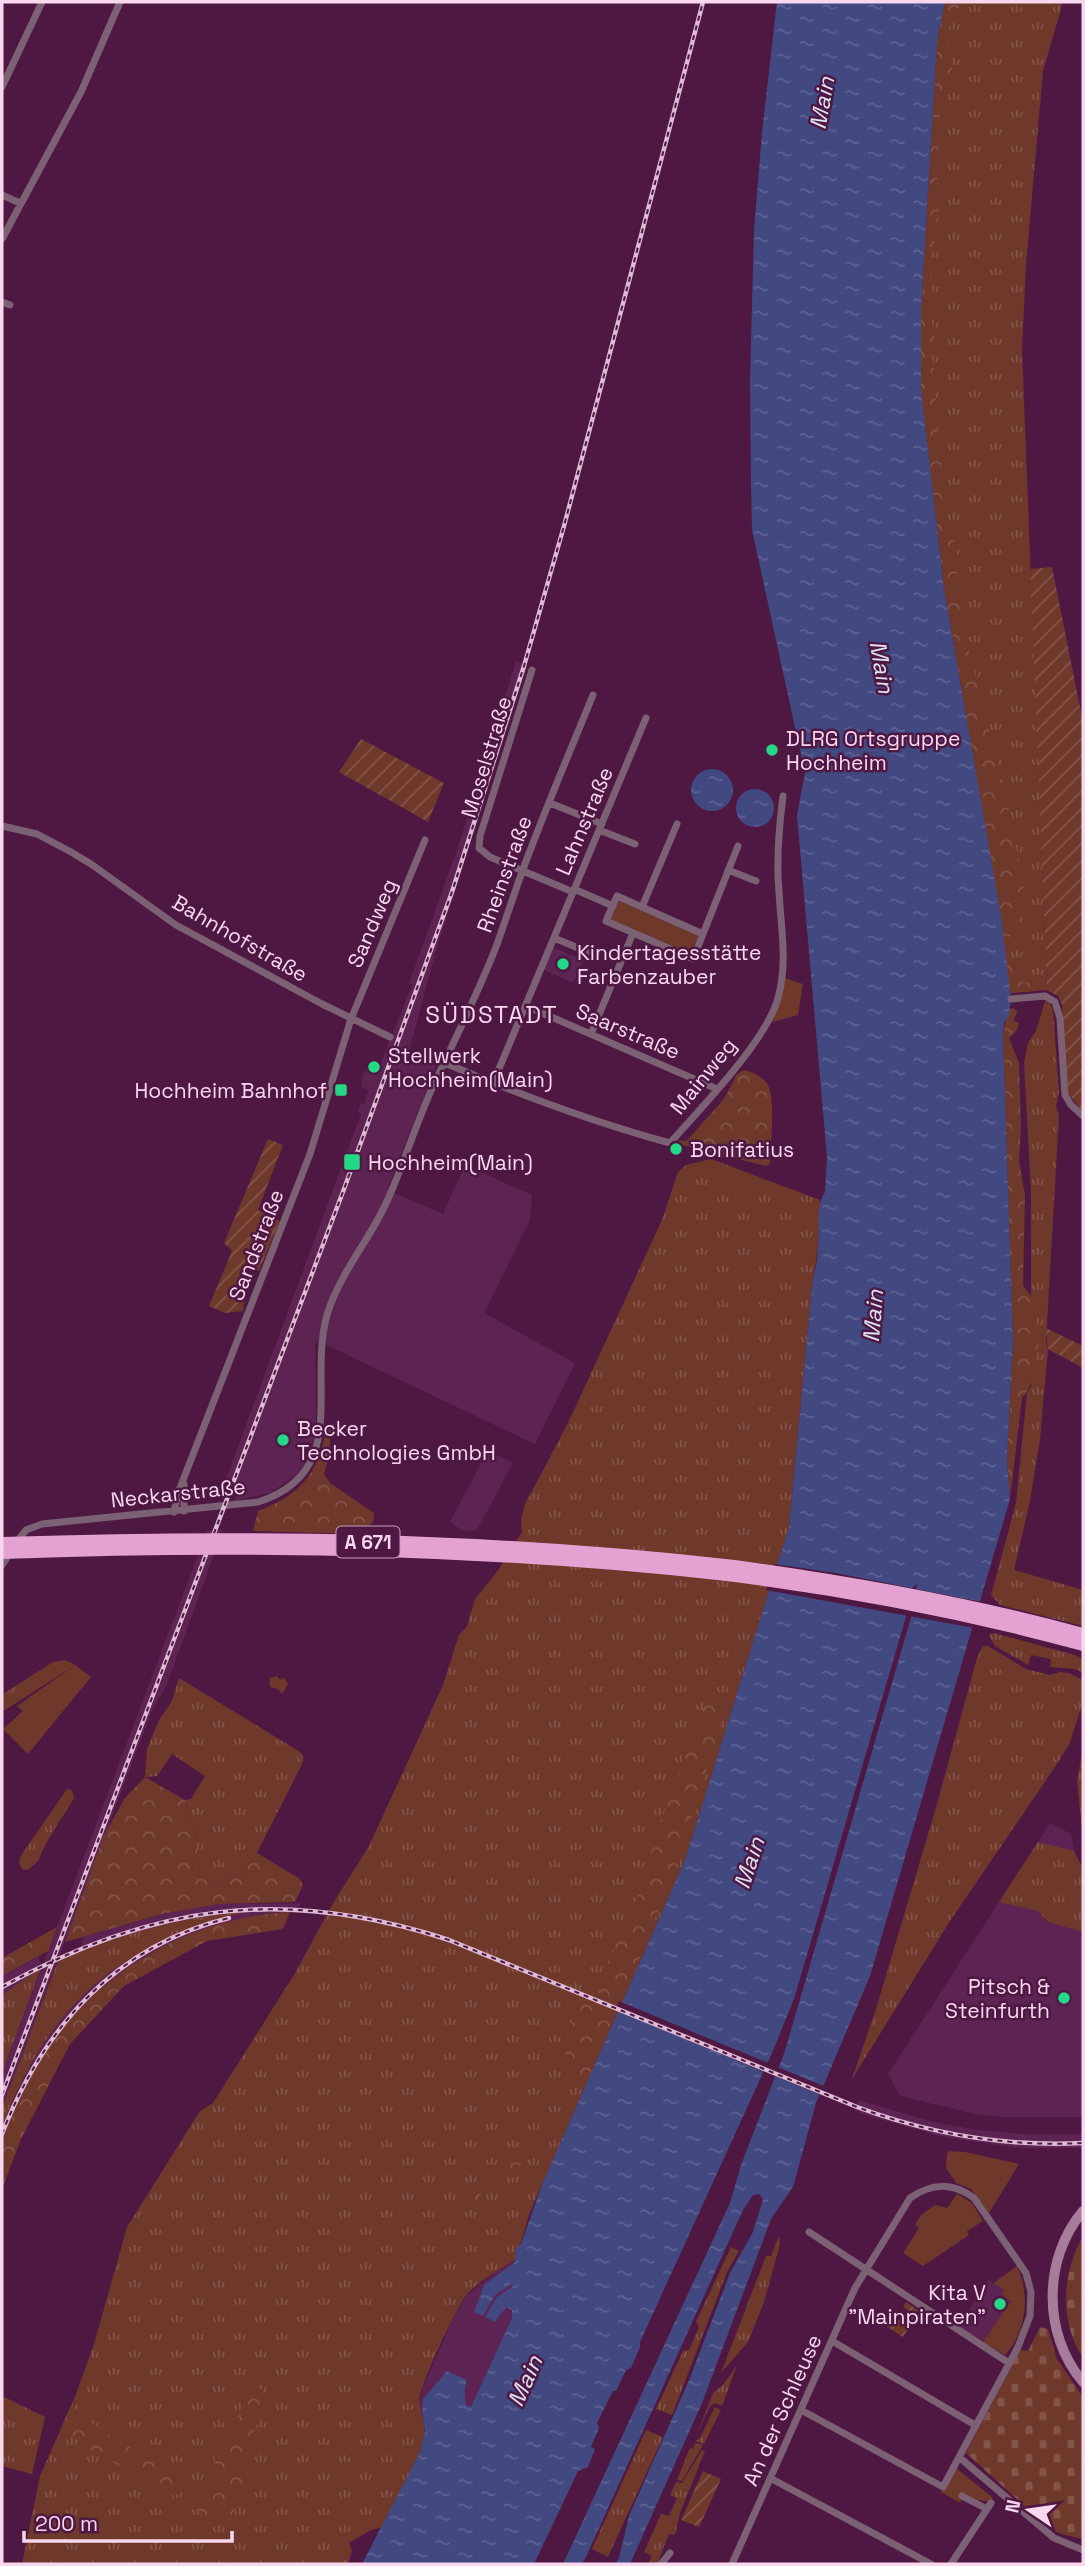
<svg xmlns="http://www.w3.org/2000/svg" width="1085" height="2566" viewBox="0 0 1085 2566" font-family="'Space Grotesk',sans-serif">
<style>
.built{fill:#5d2352}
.grass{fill:url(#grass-tufts)}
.forest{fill:url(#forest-crowns)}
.cemetery{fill:url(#cemetery-stones)}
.park{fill:#6e392b}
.garden{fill:url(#garden-furrows)}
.water{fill:url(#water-ripples)}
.pier{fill:#4e1843}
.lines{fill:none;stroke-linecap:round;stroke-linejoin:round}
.minor{stroke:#7c6175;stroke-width:7}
.secondary{stroke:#a67c9a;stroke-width:10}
.motorway{stroke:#e3a2d2;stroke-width:12}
.rail-casing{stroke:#dfbad5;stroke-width:4.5}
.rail{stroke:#4e1843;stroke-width:2;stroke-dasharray:5;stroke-linecap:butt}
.motorway-bridge{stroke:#e3a2d2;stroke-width:12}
.poi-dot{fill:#25d886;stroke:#4e1843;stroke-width:2.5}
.labels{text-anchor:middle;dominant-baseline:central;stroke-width:5;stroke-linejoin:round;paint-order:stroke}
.shield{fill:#4e1843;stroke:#c69ebb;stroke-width:2}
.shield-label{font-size:19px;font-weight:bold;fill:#f9d7ef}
.poi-label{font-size:21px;fill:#f9d7ef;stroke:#4e1843;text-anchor:start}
.street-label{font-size:21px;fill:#f9d7ef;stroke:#4e1843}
.water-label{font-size:23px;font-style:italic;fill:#dde1f3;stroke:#4e1843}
.quarter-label{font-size:24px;letter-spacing:2px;fill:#f9d7ef;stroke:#4e1843}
</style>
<defs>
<pattern id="grass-tufts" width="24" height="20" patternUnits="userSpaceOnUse" patternTransform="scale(1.75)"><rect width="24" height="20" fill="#6e392b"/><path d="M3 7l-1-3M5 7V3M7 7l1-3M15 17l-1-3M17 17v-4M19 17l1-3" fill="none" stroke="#83554a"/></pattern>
<pattern id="forest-crowns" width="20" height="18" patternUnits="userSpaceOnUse" patternTransform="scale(1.75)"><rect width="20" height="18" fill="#6e392b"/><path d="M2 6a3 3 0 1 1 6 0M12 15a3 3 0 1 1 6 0" fill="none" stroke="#83554a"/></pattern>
<pattern id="cemetery-stones" width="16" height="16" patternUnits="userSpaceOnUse" patternTransform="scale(1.75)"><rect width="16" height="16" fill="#6e392b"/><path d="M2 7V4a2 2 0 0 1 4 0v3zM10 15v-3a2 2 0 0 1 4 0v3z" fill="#83554a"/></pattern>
<pattern id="garden-furrows" width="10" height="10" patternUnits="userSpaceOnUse" patternTransform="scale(1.75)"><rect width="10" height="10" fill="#6e392b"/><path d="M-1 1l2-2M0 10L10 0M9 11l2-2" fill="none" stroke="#83554a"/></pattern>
<pattern id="water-ripples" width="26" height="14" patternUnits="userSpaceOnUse" patternTransform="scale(1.75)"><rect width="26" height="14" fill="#424981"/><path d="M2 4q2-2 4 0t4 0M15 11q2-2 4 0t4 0" fill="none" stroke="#5e6293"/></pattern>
</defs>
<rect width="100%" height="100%" fill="#4e1843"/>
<path class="built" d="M516,661L527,666L437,947L409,1052L437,1063L387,1190L443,1214L465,1165L532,1195L530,1220L484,1313L575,1363L535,1444L318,1341L315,1345L316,1427L311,1450L305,1463L295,1476L270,1493L234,1501L239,1487H223L361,1114L358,1111L361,1103L364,1104L366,1099L368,1090L361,1087L363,1075L372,1057L380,1065L412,985L409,983L458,847Z
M552,947L584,960L573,983L542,969Z
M488,1450L513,1463L477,1530L463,1531L450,1522Z
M223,1530L166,1687L152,1710L2,2108V2073L41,1970L2,1995V1976L38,1957L42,1967L207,1531Z
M1050,1823L1071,1834L1075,1855L1083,1869V2117H1001L975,2114L900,2096L888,2074Z
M301,1903L298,1913L261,1914L196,1932L145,1956L105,1984L88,1999L56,2037L30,2079L2,2143V2127L25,2074L51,2031L83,1993L120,1964L142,1950L193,1926L238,1913L218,1914L164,1925L80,1951L83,1937L162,1914L219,1904Z
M859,2100L933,2122L978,2130L1023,2134H1083V2148H1021L948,2138L868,2116L855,2110Z
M517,2258L513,2316L471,2407L424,2424L420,2407L421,2392L454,2316L467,2295L495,2272Z
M1001,2276L1022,2277L1025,2299L1021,2325L1005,2355L959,2326L988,2280L994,2283Z"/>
<path class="grass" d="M945,2H1063L1043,71L1026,265L1022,349L1047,990L1009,993L936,519L921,390V311Z
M1045,1001L1049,1002L1053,1010L1059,1092L1056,1106L1059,1115L1046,1341L1048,1349L1040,1439L1030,1501L1014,1570L1083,1590V1626L1000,1605L991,1595L1016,1503L1027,1393L1031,1387L1038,1341L1031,1309V1191L1024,1063L1028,1043L1036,1031Z
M711,1159L820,1200L818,1248L812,1286L789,1527L685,1860L543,2182L529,2215L516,2259C499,2270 482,2279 468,2293C457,2305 423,2380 420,2396C418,2411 427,2424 424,2439C420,2465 395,2503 383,2527L371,2530L349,2543L352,2551L348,2564H22L40,2476L75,2397L94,2344L127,2227L200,2111L213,2103L294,1975L332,1905L369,1846L443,1685L459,1635L467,1626L475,1599L499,1569L522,1532L521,1519L525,1504L567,1425L662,1220L678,1172L686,1165Z
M994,1633L1075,1655L1083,1659V1673L1075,1669L1050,1667L1051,1659L1031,1655L1028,1665L995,1646L989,1635Z
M983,1646H988L1026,1669L1050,1675L1060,1672L1069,1673L1083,1680V1702L1069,1745L1051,1773L950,1921L852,2079L876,2009L935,1811L977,1658Z
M65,1660L75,1665L2,1712L3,1694L53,1662Z
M277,1676L280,1680L284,1678L288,1684L282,1694L278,1689L270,1687V1678Z
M179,1678L300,1752L303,1756L302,1764L257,1853L240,1876L212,1883L200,1875L195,1831L185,1800L191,1799L205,1776L172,1754L157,1776L145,1777L147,1749L159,1720L172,1701Z
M1083,1748V1839L1077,1781Z
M67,1789L72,1790L74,1798C66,1812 41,1848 39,1860L28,1870L22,1869L19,1862L20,1857Z
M1038,1842L1074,1851L1083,1869V1932L1048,1922L1038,1911L999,1902Z
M244,1912C118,1945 48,2005 2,2127V2108L58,1961C116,1935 181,1917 244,1912Z
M41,1968L2,2073V1995Z
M779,2235L780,2244L764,2302L748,2342L721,2373L766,2256H771Z
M731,2247L739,2251L727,2272L672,2415L656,2409L683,2351L689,2350L699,2327L696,2322Z
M737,2365L722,2406L715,2403L710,2406L697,2434L713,2393L723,2385Z
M2,2396L45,2417L32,2474L2,2466Z
M715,2407L721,2410L704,2444L696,2441L700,2438Z
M646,2430L663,2437L608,2557L592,2549Z
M695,2443L703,2445L682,2481L677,2480L690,2448L693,2449Z
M702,2450L705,2451L680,2513L675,2535L669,2534L657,2564H648L652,2556L644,2552L661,2514L669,2516L677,2498L670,2495L676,2482L682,2483Z"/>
<path class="forest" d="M945,2H962L949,27L948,51L953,66L945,87L940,113L937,152L939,215L931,229L935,242L930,263L933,297L930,306L935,342L932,354L935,379L937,427L944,492L951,533L957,551V573L964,601L969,651L1006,797L1026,896L1022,913L1010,936L1011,962L1017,968L1022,982L1029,983L1035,991L1009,993L1001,916L944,589L921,390V311L937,41Z
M1013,1008L1017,1011L1014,1021L1019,1023L1017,1030L1009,1038L1019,1063L1021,1128L1019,1160L1025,1196L1023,1286L1032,1297C1030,1314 1038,1325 1038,1340C1038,1358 1035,1386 1022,1398L1010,1499L1007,1459L1013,1340L1003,1034L1008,1010Z
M745,1070C754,1073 762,1076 768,1085C776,1100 770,1146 770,1164L766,1166L678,1144V1140L686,1141L691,1136L724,1099L737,1074Z
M327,1423L331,1425L329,1455L324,1474L330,1483L374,1513L373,1522L359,1534L253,1531L258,1511C303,1494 321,1470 327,1423Z
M730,1697L678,1860L625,1996L612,1998L591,1990L606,1966L639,1894L657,1831L707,1699Z
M145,1777L185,1800L195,1831L200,1875L212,1883L240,1876L257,1853L300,1879L303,1885L295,1902L219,1904L162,1914L65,1942L104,1835L125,1798Z
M290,1912L283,1929L207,1941L124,1986L70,2044L21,2139L2,2189C2,2175 0,2160 2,2146C3,2128 16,2108 24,2091C72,1987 176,1918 290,1912Z
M57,1927L48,1951L2,1976V1958Z
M585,1998L608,2008L616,2015L584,2089L570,2080C561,2043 563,2029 585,1998Z
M525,2147L528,2152L513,2178L500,2172L496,2164L500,2155L513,2148Z
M465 2193a8 8 0 1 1 16 0a8 8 0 1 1-16 0Z
M255,2386C281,2393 250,2431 247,2448C245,2462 253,2476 250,2492L237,2500L235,2512L223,2522L211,2523L197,2510L199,2499L215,2489L217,2476L214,2456Z
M71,2405L93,2424L173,2475L181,2485L180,2494L170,2495L88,2448L61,2428Z"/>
<path class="cemetery" d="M1083,2236V2358C1059,2322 1062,2273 1083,2236Z
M1040,2327L1048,2329L1057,2359L1083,2397V2539L1061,2534L1049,2528L966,2453L1020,2350L1028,2351Z"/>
<path class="park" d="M619,901L699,934L690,955L610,920Z
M785,978L803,984L798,1015L772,1022L781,999Z
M712,1160L755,1179L747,1196L704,1177Z
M75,1665L91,1677L28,1754L3,1729L23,1711L17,1706Z
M950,2151L965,2152L1019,2164L989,2213L971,2189L956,2183L946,2168L947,2153Z
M957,2194L972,2203L983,2221L967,2231L969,2235L923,2266L903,2253L919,2228L915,2225L921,2215L935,2205L947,2208Z
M1017,2266C1030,2295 1027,2331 1005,2355L983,2342L1011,2301L1002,2295L1004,2290L994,2283Z
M955,2467L993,2498L990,2502L978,2500L964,2495L960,2503L941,2492Z"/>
<path class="garden" d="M1052,567L1083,722V1112L1068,1093L1062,1005L1058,996L1047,990L1030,569Z
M361,739L444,783L428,822L339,772Z
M268,1139L283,1145L258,1210L280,1221L259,1271L248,1267L243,1311L225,1313L209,1306L232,1251L224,1243Z
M1046,1328L1083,1346V1368L1048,1349Z
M906,2302L919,2311L903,2337L886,2326L887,2323L893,2326L898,2319L907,2324L913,2313L903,2307Z
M703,2471L721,2479L699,2527L681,2520Z"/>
<path class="water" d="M777,2H945L937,41L921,311V390L944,589L1001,916L1011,999L1009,1016L1004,1023L1003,1034L1013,1340L1007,1459L1010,1499L870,1976L816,2103L793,2187L771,2219L702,2403L630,2564H615L619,2558L629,2516L690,2378L730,2273L753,2232L763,2199L759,2194L753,2195L743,2210L585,2559L581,2564H563L730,2203L741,2165L785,2051L912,1614L917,1584L912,1588L908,1610L794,1999L772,2053L640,2342V2347L631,2368L626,2370L616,2391H613L597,2423L599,2428L591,2447L595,2449L588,2467L578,2471L534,2564H362L420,2452L425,2431L422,2410L423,2399L447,2371L467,2380C464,2388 464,2397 466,2405L471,2407L512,2318V2310L506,2307L495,2322L485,2317L497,2297L513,2286L512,2284L495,2295L483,2316L474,2312L484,2285L515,2262L516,2249L521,2244L543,2182L685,1860L789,1527L812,1286C814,1273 818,1260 818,1247C820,1228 815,1208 825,1192L827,1157L797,815L805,773L752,530L751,482L750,381L754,230L762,133Z
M691 790a21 21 0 1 1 42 0a21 21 0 1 1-42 0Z
M736 808a19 19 0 1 1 38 0a19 19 0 1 1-38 0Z"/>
<path class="pier" d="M774,1564L836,1573L982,1602L974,1628L766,1590Z
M619,2001L693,2032L771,2064L767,2073L615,2010Z
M775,2066L826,2087L823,2096L772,2075Z"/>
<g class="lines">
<path class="minor" d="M2,87L42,2
M2,195L20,203
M2,239L81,92L120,2
M2,302L10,305
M532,670L480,836L479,848L490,857L573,892
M550,803L602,824
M2,826L37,834L71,852L91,864L176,925L322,1004L390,1037
M599,830L635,844
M728,870L756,881
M574,889L613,906
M617,896L703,934L693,959L606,921Z
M642,907L677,824
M703,934L738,846
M554,938L588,952
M1011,999L1045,996L1055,1002L1060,1018L1065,1095L1071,1105L1083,1116
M526,1006L717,1089
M591,1034L633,933
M445,1063C518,1094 593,1122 670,1143C700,1109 767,1040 778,998C788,962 781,929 779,892C776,860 779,827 783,796
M493,1083L646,718
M184,1484V1511
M174,1512L178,1493L310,1154L351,1019L425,840
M16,1543L26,1530L42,1524L258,1502C356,1471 303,1376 330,1306C344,1268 372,1236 388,1199C405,1161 417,1120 435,1082C456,1037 478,993 496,947C505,922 513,897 522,872C544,812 569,754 593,695
M2,1565L10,1553
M809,2232L1009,2363
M832,2341L975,2425
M959,2457L1054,2538L1083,2550
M770,2478L931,2564
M962,2496L987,2509
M661,2564L670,2553
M732,2564L855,2288L910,2198C932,2183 952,2182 974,2198L1026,2273L1031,2292L1030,2316L1018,2347L943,2487L801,2410
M951,2564L991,2503"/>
<path class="secondary" d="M1083,2211C1043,2258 1042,2334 1083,2382"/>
<path class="motorway" d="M734,1566C851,1582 969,1603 1083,1634
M727,1575C847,1590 966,1613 1083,1645"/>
<defs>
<path id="rail" d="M2,1987C153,1904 283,1886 449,1940L857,2107C930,2134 1005,2147 1083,2143
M2,2095L344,1189L452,892L524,666L564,526L703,2
M2,2134C43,2028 115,1946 229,1918"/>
</defs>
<use href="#rail" class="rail-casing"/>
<use href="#rail" class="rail"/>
<path class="motorway-bridge" d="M2,1543C246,1535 491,1538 734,1566
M2,1553C243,1544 487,1548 727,1575"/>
</g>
<g class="poi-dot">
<circle cx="772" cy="750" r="7"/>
<circle cx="563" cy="964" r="7"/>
<circle cx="374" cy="1067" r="7"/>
<rect x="334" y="1083" width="14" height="14" rx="3.5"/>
<circle cx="676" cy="1149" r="7"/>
<rect x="343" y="1153" width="18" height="18" rx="3.5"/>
<circle cx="283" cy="1440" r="7"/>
<circle cx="1064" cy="1998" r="7"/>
<circle cx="1000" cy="2304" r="7"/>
</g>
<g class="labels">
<rect class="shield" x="336.5" y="1526.5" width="63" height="31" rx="5"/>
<g class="shield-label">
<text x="368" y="1542">A 671</text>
</g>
<g class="poi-label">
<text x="786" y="738">DLRG Ortsgruppe<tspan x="786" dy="24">Hochheim</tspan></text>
<text x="577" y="952">Kindertagesstätte<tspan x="577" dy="24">Farbenzauber</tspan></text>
<text x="388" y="1055">Stellwerk<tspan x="388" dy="24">Hochheim(Main)</tspan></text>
<text x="327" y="1090" text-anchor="end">Hochheim Bahnhof</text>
<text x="690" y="1149">Bonifatius</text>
<text x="368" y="1162">Hochheim(Main)</text>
<text x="297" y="1428">Becker<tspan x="297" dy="24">Technologies GmbH</tspan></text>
<text x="1050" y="1986" text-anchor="end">Pitsch &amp;<tspan x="1050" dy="24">Steinfurth</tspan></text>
<text x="986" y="2292" text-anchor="end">Kita V<tspan x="986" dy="24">"Mainpiraten"</tspan></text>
</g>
<g class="street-label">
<text transform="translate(486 757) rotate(-73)">Moselstraße</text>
<text transform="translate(584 821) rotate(-67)">Lahnstraße</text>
<text transform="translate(504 874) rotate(-70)">Rheinstraße</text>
<text transform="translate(372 923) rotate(-67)">Sandweg</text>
<text transform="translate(240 938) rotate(30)">Bahnhofstraße</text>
<text transform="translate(628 1031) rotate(23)">Saarstraße</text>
<text transform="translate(703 1076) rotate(-51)">Mainweg</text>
<text transform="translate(256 1245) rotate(-69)">Sandstraße</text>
<text transform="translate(178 1493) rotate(-6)">Neckarstraße</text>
<text transform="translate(782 2410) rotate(-66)">An der Schleuse</text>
</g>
<g class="water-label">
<text transform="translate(822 103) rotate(-80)">Main</text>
<text transform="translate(882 667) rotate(80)">Main</text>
<text transform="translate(873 1316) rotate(-85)">Main</text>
<text transform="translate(749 1863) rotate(-72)">Main</text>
<text transform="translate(525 2381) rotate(-66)">Main</text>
</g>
<g class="quarter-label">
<text x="492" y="1014">SÜDSTADT</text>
</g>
</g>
<rect width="1085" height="2566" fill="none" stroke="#f9d7ef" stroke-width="7"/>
<g transform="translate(1029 2510) rotate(283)" stroke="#4e1843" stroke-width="5" paint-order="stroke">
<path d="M0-5L12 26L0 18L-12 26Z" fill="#f9d7ef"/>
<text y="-10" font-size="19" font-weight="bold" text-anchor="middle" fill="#f9d7ef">N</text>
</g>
<path d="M24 2531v10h208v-10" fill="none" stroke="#f9d7ef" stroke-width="3.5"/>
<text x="35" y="2531" font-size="21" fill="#f9d7ef" stroke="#4e1843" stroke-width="5" paint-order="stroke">200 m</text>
</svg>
